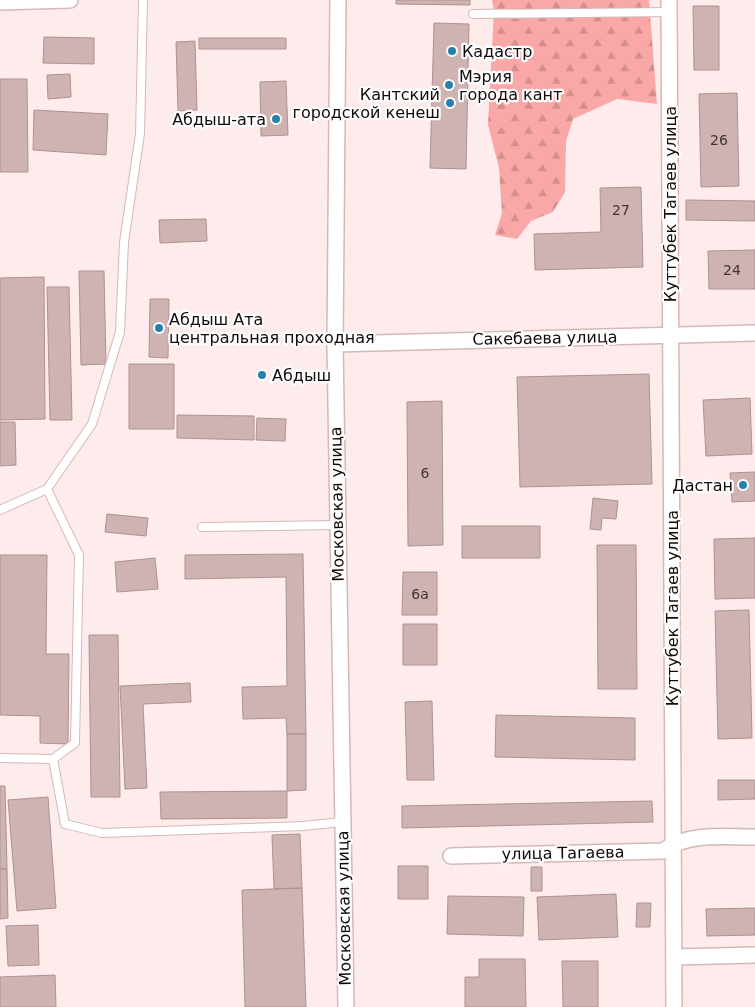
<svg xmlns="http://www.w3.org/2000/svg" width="755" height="1007" viewBox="0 0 755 1007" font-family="'DejaVu Sans',sans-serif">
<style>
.forest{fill:url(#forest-firs)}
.building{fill:#cfb2b2;stroke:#ae9291}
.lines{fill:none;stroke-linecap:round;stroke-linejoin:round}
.service-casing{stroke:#d5b8b7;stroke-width:10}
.minor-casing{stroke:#d5b8b7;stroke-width:18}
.service{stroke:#fff;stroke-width:8}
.minor{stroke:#fff;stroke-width:15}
.poi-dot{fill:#2680ae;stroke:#fdfdfd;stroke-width:2}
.labels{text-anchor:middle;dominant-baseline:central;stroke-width:4.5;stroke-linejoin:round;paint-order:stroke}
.number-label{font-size:14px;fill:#423434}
.poi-label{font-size:16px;fill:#130a0a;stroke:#fdfdfd;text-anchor:start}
.street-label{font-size:16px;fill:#130a0a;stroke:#fdfdfd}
</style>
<defs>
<pattern id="forest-firs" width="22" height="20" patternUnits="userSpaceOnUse" patternTransform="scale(1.25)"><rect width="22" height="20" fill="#f9a7a7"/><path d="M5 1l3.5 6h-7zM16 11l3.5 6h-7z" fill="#d58e8e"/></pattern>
</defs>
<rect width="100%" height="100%" fill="#feebeb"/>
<path class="forest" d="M492,0H649L657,104L617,99L573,119L566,141L565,192L553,212L531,221L517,239L495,235L502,213L499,168L488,125L494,11Z"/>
<path class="building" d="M396,0H470V5L396,4Z
M693,6H719V70H694Z
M434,23L469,24L466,169L430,168Z
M44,37L94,38V64L43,63Z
M199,38H286V49H199Z
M195,41L197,110L178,111L176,42Z
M70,74L71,97L48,99L47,75Z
M0,79H27L28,172H0Z
M286,81L288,135L261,136L260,82Z
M737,93L739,186L701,187L699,94Z
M34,110L108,114L106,155L33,150Z
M641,187L643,267L535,270L534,234L601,232L600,188Z
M686,200L755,201V221L686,220Z
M206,219L207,241L160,243L159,220Z
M755,250V289H709L708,251Z
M79,271H104L106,364L81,365Z
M44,277L45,419L0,420V278Z
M47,287H69L72,420H50Z
M150,299H169L168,358L149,357Z
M129,364H174V429H129Z
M649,374L652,484L520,487L517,377Z
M750,398L752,454L706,456L703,400Z
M442,401L443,545L408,546L407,402Z
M177,415L254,416V440L177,438Z
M257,418L286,419L285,441L256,440Z
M0,422H15L16,465L0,466Z
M755,472V501L732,502L730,473Z
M593,498L618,501L616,519L602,518L601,530L590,529Z
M107,514L148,518L146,536L105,532Z
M462,526H540V558H462Z
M755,538V598L715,599L714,539Z
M597,545H636L637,689H598Z
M303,554L306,734H287L286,718L243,719L242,687L287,686L286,577L185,579V555Z
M0,555H47L46,654H69L68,744L40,743V716L0,715Z
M155,558L158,589L117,592L115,562Z
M403,572H437V615H402Z
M749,610L752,738L718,739L715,611Z
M403,624H437V665H403Z
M89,635H118L120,797H91Z
M190,683L191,702L143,704L147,788L125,789L120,686Z
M432,701L434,780H407L405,702Z
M496,715L635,718V760L495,757Z
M287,734H306V790L287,791Z
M718,780H755V799L718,800Z
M0,786H5L7,869H0Z
M287,791V818L161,819L160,792Z
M48,797L56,908L17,911L8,800Z
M652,801L653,822L402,828V806Z
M300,834L302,888L274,889L272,835Z
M398,866H428V899H398Z
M531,867H542V891H531Z
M0,869H7L8,918L0,919Z
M302,888L306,1007H245L242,890Z
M616,894L618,937L539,940L537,897Z
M448,896L524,897L523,936L447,934Z
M637,903H651L650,927H636Z
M755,908V935L707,936L706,909Z
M38,925L39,965L8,966L6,926Z
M479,959H525L526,1007H465V977H479Z
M562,961H598V1007H563Z
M55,975L56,1007H0V977Z"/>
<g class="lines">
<defs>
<path id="service" d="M473,14L669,12
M47,489L79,555L75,743L53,759
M0,510L47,489L92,424L120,332L124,242L140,134L143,0
M202,527L338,525
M0,758L53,759L65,824L102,833L303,826L342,822"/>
<path id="minor" d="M338,0L335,344L346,1007
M669,0L674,1007
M0,2L70,0
M335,344L755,333
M451,856L663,851C688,832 725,837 755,837
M674,957L755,955"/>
</defs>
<use href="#service" class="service-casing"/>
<use href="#minor" class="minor-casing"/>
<use href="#service" class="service"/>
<use href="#minor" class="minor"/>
</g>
<g class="poi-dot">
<circle cx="452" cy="51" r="5"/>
<circle cx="449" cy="85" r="5"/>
<circle cx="450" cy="103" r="5"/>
<circle cx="276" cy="119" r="5"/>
<circle cx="159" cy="328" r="5"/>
<circle cx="262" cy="375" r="5"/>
<circle cx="743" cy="485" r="5"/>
</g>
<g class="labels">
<g class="number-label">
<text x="719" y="140">26</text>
<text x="621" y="210">27</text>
<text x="732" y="270">24</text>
<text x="425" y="473">6</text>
<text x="420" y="594">6а</text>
</g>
<g class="poi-label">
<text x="462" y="51">Кадастр</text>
<text x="459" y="76">Мэрия<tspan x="459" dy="18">города кант</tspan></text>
<text x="440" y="94" text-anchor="end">Кантский<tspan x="440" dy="18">городской кенеш</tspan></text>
<text x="266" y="119" text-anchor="end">Абдыш-ата</text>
<text x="169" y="319">Абдыш Ата<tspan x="169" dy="18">центральная проходная</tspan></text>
<text x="272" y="375">Абдыш</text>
<text x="733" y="485" text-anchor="end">Дастан</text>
</g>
<g class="street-label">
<text transform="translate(670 204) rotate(-90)">Куттубек Тагаев улица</text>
<text transform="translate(545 338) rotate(-1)">Сакебаева улица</text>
<text transform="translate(337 504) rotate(-91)">Московская улица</text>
<text transform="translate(672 608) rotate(-90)">Куттубек Тагаев улица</text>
<text transform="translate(563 853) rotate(-1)">улица Тагаева</text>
<text transform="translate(344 908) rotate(-91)">Московская улица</text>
</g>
</g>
</svg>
